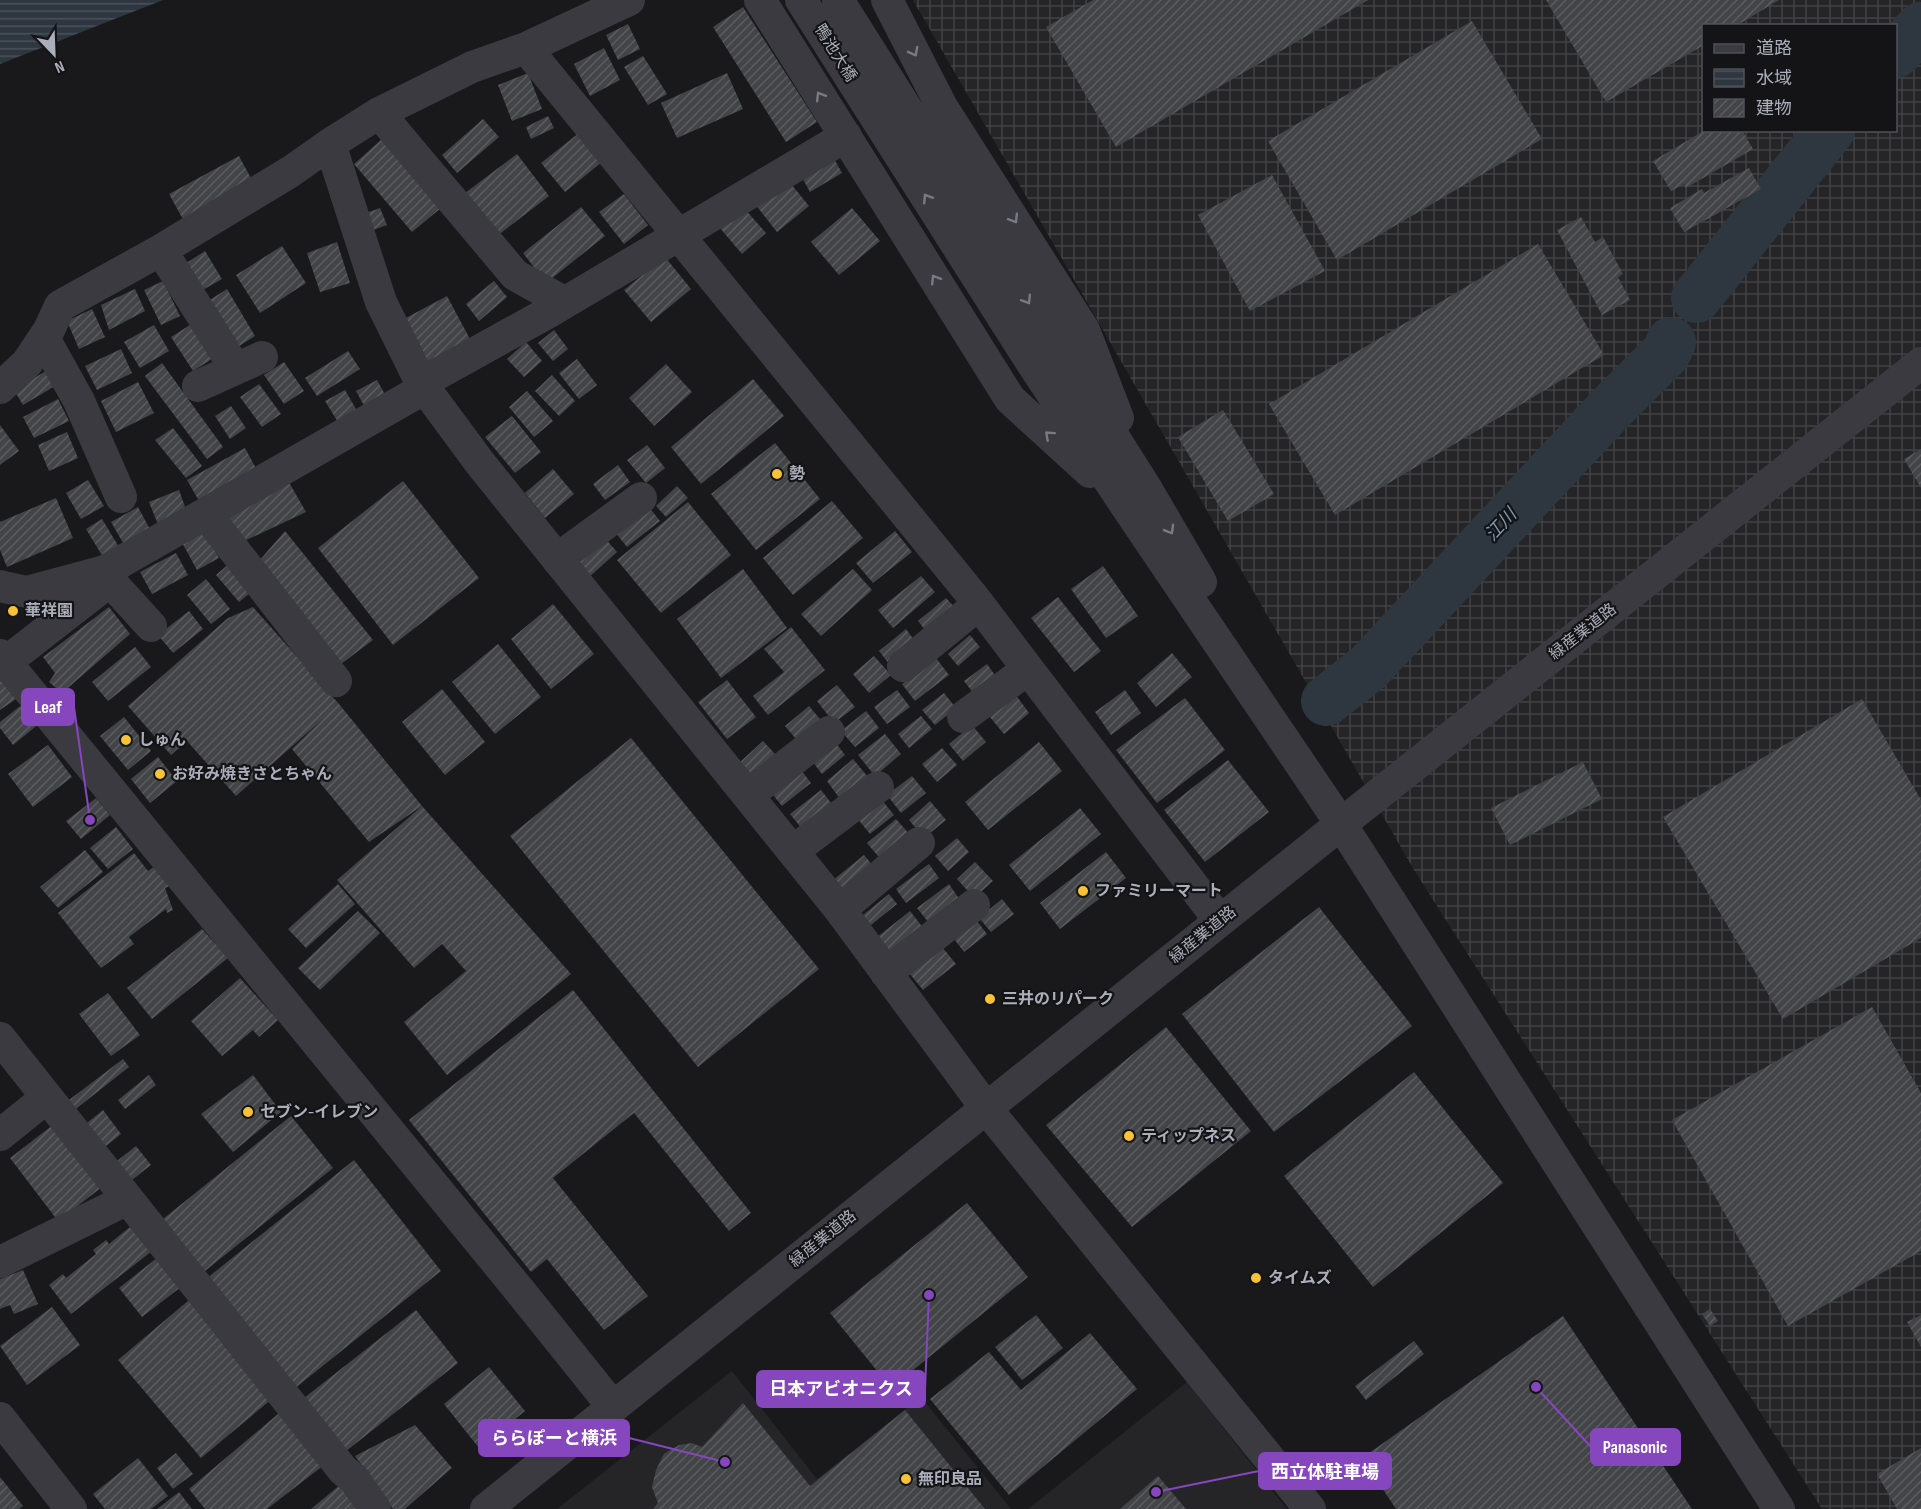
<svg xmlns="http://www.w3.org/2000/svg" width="1921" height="1509" viewBox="0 0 1921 1509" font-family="'Sofia Sans Condensed','Noto Sans JP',sans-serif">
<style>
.built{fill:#252528}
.industrial{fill:url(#industrial-grid);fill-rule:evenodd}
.water{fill:url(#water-rules)}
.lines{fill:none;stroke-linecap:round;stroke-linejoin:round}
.river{stroke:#2e3740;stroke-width:50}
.building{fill:url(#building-hatch)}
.minor{stroke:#3a3a40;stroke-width:32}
.oneway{stroke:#787a84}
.poi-dot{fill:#f7c235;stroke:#141416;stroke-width:2}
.labels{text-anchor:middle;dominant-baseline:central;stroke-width:4.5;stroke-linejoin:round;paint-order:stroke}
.street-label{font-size:16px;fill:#abafbb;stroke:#141416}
.poi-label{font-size:16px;font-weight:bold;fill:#abafbb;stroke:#141416;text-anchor:start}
.water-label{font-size:18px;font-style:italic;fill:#829ab7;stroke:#141416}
.leader{fill:none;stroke:#8546be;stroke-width:2}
.callout-dot{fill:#8546be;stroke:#141416;stroke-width:2}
.callout{fill:#8546be;stroke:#8546be;stroke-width:2}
.callout-label{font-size:18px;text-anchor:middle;font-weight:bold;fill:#fff}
</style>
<defs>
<pattern id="industrial-grid" width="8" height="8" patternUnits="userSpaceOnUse" patternTransform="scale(1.5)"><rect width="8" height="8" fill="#252528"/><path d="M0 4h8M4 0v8" fill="none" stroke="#424245"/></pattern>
<pattern id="water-rules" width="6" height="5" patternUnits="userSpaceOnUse" patternTransform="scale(1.5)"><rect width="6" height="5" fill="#2e3740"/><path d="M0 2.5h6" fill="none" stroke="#4a515a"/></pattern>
<pattern id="building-hatch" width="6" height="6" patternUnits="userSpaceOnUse" patternTransform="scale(1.5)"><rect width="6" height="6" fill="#434448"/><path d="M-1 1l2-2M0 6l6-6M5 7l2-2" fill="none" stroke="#5b5c60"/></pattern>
</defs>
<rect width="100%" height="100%" fill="#19191b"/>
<path class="built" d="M732,1371L817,1479L921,1397L1011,1509H557Z
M1187,1382L1287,1509H1028Z"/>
<path class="industrial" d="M913,0H1921V1509H1822L1414,870ZM1704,26H1896V130H1704Z"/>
<path class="water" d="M0,0H163L0,64Z"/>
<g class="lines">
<path class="river" d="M1896,53L1921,27
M1696,298L1830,130
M1326,701L1368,668L1609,410L1666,353L1671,342"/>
</g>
<path class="building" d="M1093,0H1368L1116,147L1046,27Z
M1546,0H1779L1736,26H1704V45L1606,102Z
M743,7L817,122L786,142L713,27Z
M1472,21L1542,139L1337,260L1268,141Z
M628,24L640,49L618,60L606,35Z
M604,48L620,80L590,96L574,64Z
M643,56L667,94L648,105L624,67Z
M528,73L542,109L512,121L498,85Z
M727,73L743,109L677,138L661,103Z
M548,116L554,128L531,139L526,127Z
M483,119L499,137L457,173L442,155Z
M1705,130H1742L1753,149L1686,188L1684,184L1671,191L1653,161Z
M579,133L602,162L565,192L541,163Z
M382,139L441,208L412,232L354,164Z
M517,154L549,196L497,236L465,193Z
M832,155L842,173L810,192L800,174Z
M239,156L254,184L185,223L169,194Z
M1749,168L1761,189L1684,232L1670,208L1702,189L1704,193Z
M1272,175L1325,271L1250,311L1198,215Z
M787,179L809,206L777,232L755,204Z
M624,194L648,225L624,244L599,212Z
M581,207L605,236L546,283L523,253Z
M743,207L766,233L742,254L719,227Z
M380,208L387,225L365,233L358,216Z
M852,208L880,241L839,275L811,242Z
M1581,217L1595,242L1603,237L1623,274L1618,277L1630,300L1602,315L1557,230Z
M337,242L350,283L320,292L307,253Z
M1538,244L1604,355L1335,515L1269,404Z
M282,246L306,283L260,313L236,275Z
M205,251L222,279L199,292L183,265Z
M665,257L691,289L651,322L624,290Z
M163,281L180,316L161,325L144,290Z
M494,281L507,297L479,321L466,304Z
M135,289L145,311L109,330L101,305Z
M227,289L255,336L236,348L208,301Z
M447,296L471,341L429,364L404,319Z
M92,309L105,337L79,349L67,321Z
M154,325L169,351L140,368L124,342Z
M190,325L212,359L193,371L171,337Z
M554,330L568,349L553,361L538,343Z
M526,342L542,361L524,377L507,359Z
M121,349L132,373L97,390L85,366Z
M348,351L360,369L317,396L305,378Z
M577,359L597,385L579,399L559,373Z
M284,362L304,391L284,404L264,375Z
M162,363L223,447L207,459L145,376Z
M666,364L692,392L654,426L629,398Z
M46,371L55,386L23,405L14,390Z
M552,375L575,401L559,416L535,391Z
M753,379L784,416L701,484L671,447Z
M377,380L388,400L367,411L356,391Z
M138,382L154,413L116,432L101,401Z
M259,384L281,414L262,427L240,397Z
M345,390L360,416L341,427L325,401Z
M527,391L553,421L534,437L509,407Z
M58,399L69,421L34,438L23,417Z
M231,406L246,428L230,439L215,416Z
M1223,410L1274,494L1228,521L1178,437Z
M512,416L541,452L515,473L485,437Z
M0,425L19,451L0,465Z
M173,428L202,466L186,478L155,440Z
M67,432L78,458L49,471L38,445Z
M775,443L820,499L756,550L711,494Z
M647,445L665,468L646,483L627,460Z
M245,448L259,474L202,506L187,480Z
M1921,449V488L1904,459Z
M618,465L630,482L605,500L593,484Z
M553,469L574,494L545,518L525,493Z
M286,477L306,512L238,544L219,513Z
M88,480L104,506L81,519L66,493Z
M403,481L479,578L393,645L318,548Z
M677,486L688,498L666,517L656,506Z
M179,490L188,515L159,527L149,502Z
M56,498L73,538L7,567L0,550V522Z
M832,501L863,538L793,595L763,558Z
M688,502L731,555L661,613L617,560Z
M648,506L660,521L627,547L615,532Z
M138,507L152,533L126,548L111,522Z
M102,519L122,552L106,562L86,529Z
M202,527L219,558L197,570L180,539Z
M285,531L373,640L341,664L259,561Z
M895,531L912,552L873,583L856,563Z
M604,537L617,552L587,579L573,564Z
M176,553L188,575L152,594L140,572Z
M232,561L255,589L239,602L216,575Z
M1103,566L1138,616L1106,638L1071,589Z
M743,569L787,628L721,678L677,619Z
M853,569L872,590L821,636L801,614Z
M921,576L935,592L893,628L878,610Z
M206,579L230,609L211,624L187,595Z
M1058,597L1101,651L1074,672L1031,618Z
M946,598L958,611L929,635L918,621Z
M553,604L594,654L551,689L511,639Z
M109,607L130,634L62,693L49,682L55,673L43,657Z
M253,607L339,704L422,806L571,974L447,1075L404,1022L466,971L442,944L414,968L337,880L422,806L369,842L292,749L324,718L236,796L187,741L171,755L128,706L228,618Z
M189,611L203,629L173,653L158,635Z
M791,627L825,670L768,715L753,696L784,672L764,649Z
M906,629L917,644L890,665L879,651Z
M970,635L980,647L958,666L948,654Z
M498,644L541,697L495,734L452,682Z
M135,647L151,667L108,701L92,682Z
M1172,653L1192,677L1156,707L1137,683Z
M874,656L891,675L869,693L853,674Z
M936,658L949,675L915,701L902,684Z
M987,664L997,678L974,694L964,681Z
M5,677L19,697L0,710V680Z
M727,680L756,717L727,739L698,702Z
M837,685L855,707L834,723L817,701Z
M442,689L485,742L445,775L402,722Z
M897,690L910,707L887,724L874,707Z
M1125,690L1141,713L1111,735L1095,712Z
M944,693L956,708L935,725L922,710Z
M1015,694L1029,713L1004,734L989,716Z
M1185,698L1225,750L1157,803L1116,750Z
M1862,699L1921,800V938L1783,1019L1663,817Z
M24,703L40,723L13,745L0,728V722Z
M809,706L825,725L801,745L785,726Z
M866,711L879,728L855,747L841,731Z
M921,716L932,729L909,748L898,734Z
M124,717L151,751L128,770L100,736Z
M972,725L986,742L963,761L949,744Z
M885,734L901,754L875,776L858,755Z
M631,738L819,969L698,1067L510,836Z
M832,738L845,755L822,774L809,757Z
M763,741L776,755L753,776L740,762Z
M1039,742L1062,771L988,830L965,802Z
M48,745L72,777L33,807L8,774Z
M942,748L957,765L937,782L922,764Z
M158,757L177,781L150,803L131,779Z
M853,759L868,777L840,799L827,781Z
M1228,760L1269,812L1205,862L1164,810Z
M1583,762L1602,799L1510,845L1491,808Z
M798,766L811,783L782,806L769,790Z
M912,776L926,793L901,813L887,795Z
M821,790L832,804L802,829L790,814Z
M96,798L110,815L81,839L66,821Z
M881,799L894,815L870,834L857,818Z
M930,801L946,820L924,838L909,820Z
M1080,808L1101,834L1030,891L1009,865Z
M896,819L912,837L882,861L867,843Z
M116,827L133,849L108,869L90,848Z
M957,838L969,852L948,871L935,856Z
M85,850L103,872L58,908L40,887Z
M1106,852L1126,878L1060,929L1040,903Z
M134,853L148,871L158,864L173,885L165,888L173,910L167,913L166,909L129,937L134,944L101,968L58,913Z
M864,855L875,868L842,894L832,881Z
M975,862L993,881L974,898L957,879Z
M929,864L939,878L906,903L896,889Z
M338,884L355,904L306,948L288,929Z
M949,884L960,900L929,923L917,908Z
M889,894L897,904L871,925L863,915Z
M1002,899L1014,914L991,932L979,918Z
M1319,907L1412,1026L1274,1132L1182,1014Z
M358,911L380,933L320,990L298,968Z
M910,911L924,929L890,956L876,938Z
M973,916L987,934L964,952L951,935Z
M202,929L228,958L152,1019L127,988Z
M938,942L956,964L923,990L905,968Z
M240,978L278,1020L259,1037L253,1030L222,1056L191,1021Z
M573,990L751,1213L729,1231L634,1113L553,1178L648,1296L604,1330L547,1259L531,1272L409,1120Z
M108,993L140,1035L111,1056L79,1014Z
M1872,1007L1921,1093V1251L1788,1326L1672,1120Z
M1166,1027L1251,1131L1132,1227L1046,1125Z
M123,1059L129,1067L72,1112L65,1103Z
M1414,1072L1503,1183L1373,1287L1284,1176Z
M149,1075L156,1085L125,1109L118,1100Z
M253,1075L281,1112L233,1152L201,1114Z
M103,1110L121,1134L101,1150L82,1127Z
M291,1116L333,1168L200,1275L158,1223Z
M58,1121L106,1184L58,1221L10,1158Z
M136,1146L151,1165L128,1183L113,1164Z
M354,1160L441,1271L294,1389L206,1279Z
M967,1203L1028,1277L891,1388L830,1313Z
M136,1222L156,1248L71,1314L49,1285L63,1274L66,1278L96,1254L93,1250L106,1240L109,1244Z
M162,1254L185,1284L142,1317L119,1288Z
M23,1270L38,1304L14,1314L10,1305L0,1309V1279Z
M189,1300L273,1398L201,1458L118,1360Z
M52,1307L80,1345L27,1385L0,1346Z
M1710,1309L1718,1321L1710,1326L1702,1314Z
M416,1310L458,1363L341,1455L299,1402Z
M1036,1315L1063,1348L1022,1380L995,1347Z
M1921,1315V1347L1907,1322Z
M1563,1316L1692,1509H1396L1362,1458Z
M1090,1333L1137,1389L1009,1495L930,1399L989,1352L1021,1390Z
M1414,1341L1424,1354L1366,1400L1355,1386Z
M489,1367L525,1411L479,1448L444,1404Z
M743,1403L810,1486L905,1410L985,1509H653L658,1503L652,1487L656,1470L664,1454L679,1445L692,1443L702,1447Z
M284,1409L324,1465L267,1509H205L189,1489Z
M415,1425L452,1468L405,1509H393L355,1456Z
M1921,1448V1509H1897L1877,1474Z
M176,1453L193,1474L173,1489L157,1468Z
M138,1458L168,1496L151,1509H105L93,1494Z
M1158,1476L1186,1509H1120Z
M0,1477L23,1506L19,1509H0Z
M341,1484L361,1509H311Z
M179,1492L192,1509H157Z"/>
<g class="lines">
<path class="minor" d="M760,0L1010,399L1090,472
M801,0L1026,354L1124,503L1341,824L1779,1509
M838,0L1146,488L1201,582
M887,0L942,107L1084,330L1118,418
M526,48L971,594L1220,921
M379,113L515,275L564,302
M330,144L381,302L421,383L480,463L840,910L986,1108L1310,1509
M161,250L235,368
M44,338L79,401L121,497
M421,383L549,312L846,136
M198,386L262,357
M0,388L27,363L49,330L60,306L161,250L290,172L330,144L379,113L472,67L526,48L629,0
M206,514L336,681
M557,559L641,498
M110,581L105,571L425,388
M0,586L27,592L105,571
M0,655L524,1296L613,1407
M6,662L110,581L151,626
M903,666L979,604
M963,717L1028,669
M748,795L829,732
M793,851L878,787
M840,910L919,843
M886,973L974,905
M0,1038L343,1470L354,1479L375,1509
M0,1135L47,1097
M0,1262L128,1199
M0,1418L71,1509
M486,1509L1341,824L1921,363"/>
</g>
<defs><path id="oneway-chevron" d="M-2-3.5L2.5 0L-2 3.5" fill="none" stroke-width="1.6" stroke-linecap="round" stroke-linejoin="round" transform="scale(1.5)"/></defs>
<g class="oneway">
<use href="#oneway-chevron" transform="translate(914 52) rotate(62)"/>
<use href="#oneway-chevron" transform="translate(820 96) rotate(-122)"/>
<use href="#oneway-chevron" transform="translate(927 198) rotate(-122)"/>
<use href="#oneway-chevron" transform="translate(1014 219) rotate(58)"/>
<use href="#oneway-chevron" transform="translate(935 279) rotate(-122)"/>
<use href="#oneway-chevron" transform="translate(1027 300) rotate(58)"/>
<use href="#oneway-chevron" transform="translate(1049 435) rotate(-138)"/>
<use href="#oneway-chevron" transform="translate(1170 530) rotate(60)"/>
</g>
<g class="poi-dot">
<circle cx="777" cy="474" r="6"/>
<circle cx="13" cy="611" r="6"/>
<circle cx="126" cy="740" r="6"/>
<circle cx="160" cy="774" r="6"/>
<circle cx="1083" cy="891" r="6"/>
<circle cx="990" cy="999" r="6"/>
<circle cx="248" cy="1112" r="6"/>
<circle cx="1129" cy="1136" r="6"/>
<circle cx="1256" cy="1278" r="6"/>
<circle cx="906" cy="1479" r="6"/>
</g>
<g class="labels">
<g class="street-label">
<text transform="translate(835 53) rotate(58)">鴨池大橋</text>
<text transform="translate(1583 632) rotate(-38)">緑産業道路</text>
<text transform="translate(1203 935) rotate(-39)">緑産業道路</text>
<text transform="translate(823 1239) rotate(-39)">緑産業道路</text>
</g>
<g class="poi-label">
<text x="789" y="474">勢</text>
<text x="25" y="611">華祥園</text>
<text x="138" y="740">しゅん</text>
<text x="172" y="774">お好み焼きさとちゃん</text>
<text x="1095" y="891">ファミリーマート</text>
<text x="1002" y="999">三井のリパーク</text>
<text x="260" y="1112">セブン-イレブン</text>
<text x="1141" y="1136">ティップネス</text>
<text x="1268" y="1278">タイムズ</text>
<text x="918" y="1479">無印良品</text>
</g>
<g class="water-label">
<text transform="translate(1501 525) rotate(-47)">江川</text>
</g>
</g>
<path class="leader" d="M90 820L74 707M929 1295L925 1389M725 1462L629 1438M1536 1387L1591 1447M1156 1492L1259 1471"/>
<g class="callout-dot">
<circle cx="90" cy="820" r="6"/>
<circle cx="929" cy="1295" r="6"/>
<circle cx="725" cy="1462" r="6"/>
<circle cx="1536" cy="1387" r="6"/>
<circle cx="1156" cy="1492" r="6"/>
</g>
<g class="callout">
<rect x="22" y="689" width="52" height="36" rx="6"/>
<rect x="757" y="1371" width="168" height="36" rx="6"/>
<rect x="479" y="1420" width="150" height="36" rx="6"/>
<rect x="1591" y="1429" width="89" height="36" rx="6"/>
<rect x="1259" y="1453" width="132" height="36" rx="6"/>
</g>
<g class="callout-label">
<text x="48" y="713">Leaf</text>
<text x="841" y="1395">日本アビオニクス</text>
<text x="554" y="1444">ららぽーと横浜</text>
<text x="1635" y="1453">Panasonic</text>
<text x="1325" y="1478">西立体駐車場</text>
</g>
<rect x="1702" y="24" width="195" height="108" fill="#141416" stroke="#505258" stroke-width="1.5"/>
<rect x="1714" y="44" width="30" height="9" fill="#3a3a40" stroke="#505258" stroke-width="1.5"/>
<text x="1756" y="54" font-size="18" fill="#abafbb">道路</text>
<rect x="1714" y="69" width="30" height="18" fill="url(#water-rules)" stroke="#505258" stroke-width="1.5"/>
<text x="1756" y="84" font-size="18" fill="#abafbb">水域</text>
<rect x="1714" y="99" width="30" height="18" fill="url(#building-hatch)" stroke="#505258" stroke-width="1.5"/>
<text x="1756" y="114" font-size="18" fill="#abafbb">建物</text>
<g transform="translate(54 54) rotate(157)" stroke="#141416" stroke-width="4.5" paint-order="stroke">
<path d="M0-4.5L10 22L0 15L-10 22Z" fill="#abafbb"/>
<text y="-9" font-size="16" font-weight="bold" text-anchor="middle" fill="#abafbb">N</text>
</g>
</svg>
